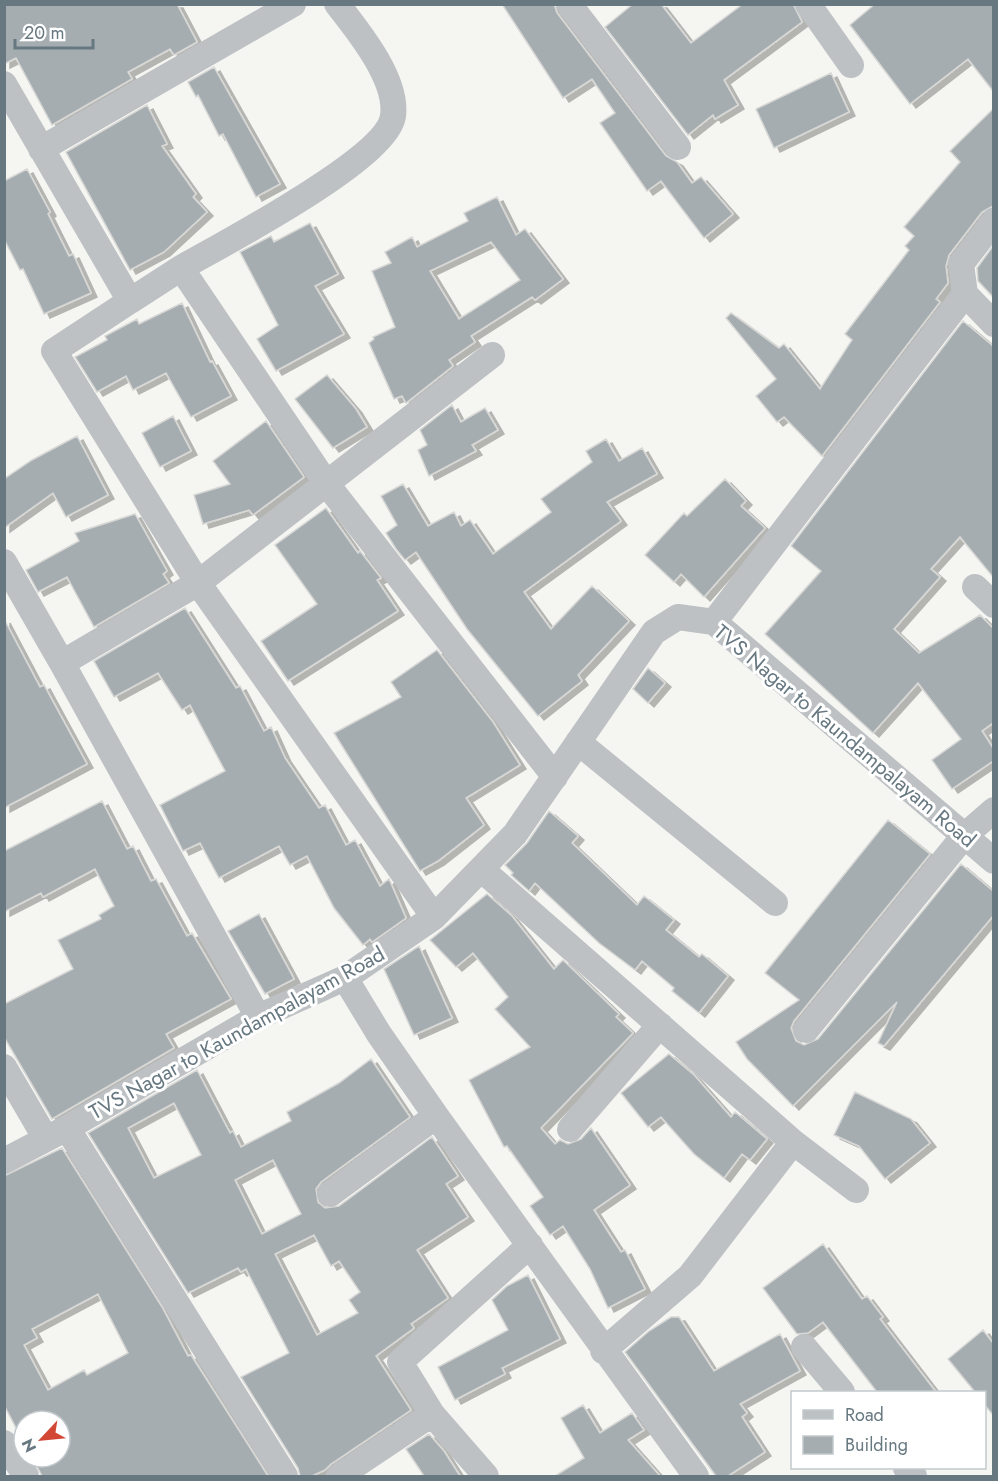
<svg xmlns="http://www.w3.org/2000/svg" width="998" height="1481" viewBox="0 0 998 1481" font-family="Jost,sans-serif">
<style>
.building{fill:#a5adb1;stroke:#d7d7d5;stroke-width:1.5;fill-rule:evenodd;filter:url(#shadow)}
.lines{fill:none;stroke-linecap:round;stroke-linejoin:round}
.minor{stroke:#bdc1c4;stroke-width:26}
.labels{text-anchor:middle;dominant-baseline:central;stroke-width:6;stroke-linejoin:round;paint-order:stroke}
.street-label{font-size:21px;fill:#677881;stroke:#fff}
</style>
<defs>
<filter id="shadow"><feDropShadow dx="6" dy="4" stdDeviation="0" flood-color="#0004"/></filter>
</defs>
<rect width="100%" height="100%" fill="#f5f5f2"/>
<path class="building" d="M4,4H177L197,42L174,55L170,49L128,72L132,79L52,125L16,58L4,64Z
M502,4H554L557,13L666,156L677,162L692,183L701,177L733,214L704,238L661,181L647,191L600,123L615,113L592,79L563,98Z
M633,4H661L691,43L743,4H793L802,22L724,80L738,105L715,119L713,115L688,135L605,27Z
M875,4H993V91L968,59L910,104L850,25Z
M214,67L280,184L256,197L223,134L219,136L198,95L196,97L188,82Z
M831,73L849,112L774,148L756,109Z
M147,105L167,144L162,146L196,194L193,197L207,212L164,252L130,270L66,152Z
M993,109V206L982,212L949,255L946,266L948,283L936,299L940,302L822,456L784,417L777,422L756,396L776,379L726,318L731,313L779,348L784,344L820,389L852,340L845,334L909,250L905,246L914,236L904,227L960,162L950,151Z
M27,169L50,212L48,214L69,256L73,254L91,293L44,314L23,269L20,270L4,239V181Z
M497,197L516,235L525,229L563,279L535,300L532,297L471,336L475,342L449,360L453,366L406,403L402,396L394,399L369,343L374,339L373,337L395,327L372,271L391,263L385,252L412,237L417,247L468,221L464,213ZM491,242L520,280L459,319L430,271Z
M310,223L338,274L315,286L344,334L276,371L257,339L278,325L240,252L271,236L274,242Z
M993,246V297L978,281L977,268Z
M182,303L210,362L212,361L231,396L191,417L166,373L133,390L126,376L97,392L75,357L107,340L105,336L137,319L139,324Z
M963,321L993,346V577L960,537L931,569L940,577L894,629L919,653L980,615L993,628V723L982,731L993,748V761L952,789L932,760L961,739L918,683L873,733L765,634L821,571L791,546Z
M327,375L356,409L367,427L333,448L295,399Z
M452,405L461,422L485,408L498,430L472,445L476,451L429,476L418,450L427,445L420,430Z
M173,416L191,451L160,467L142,433Z
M266,421L304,477L253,515L249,510L203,524L194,495L230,484L213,461Z
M77,436L108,495L66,517L53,493L4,528V479L32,460Z
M606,439L619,461L642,448L657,474L607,502L621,521L524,592L551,629L592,586L629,621L578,675L582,681L538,716L467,629L416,552L405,560L396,549L386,533L397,525L381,496L403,484L428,526L454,512L461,526L470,520L493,554L551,512L541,499L592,462L586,451Z
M725,479L746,501L741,506L765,528L704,597L681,574L674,582L645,555L684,513L687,516Z
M326,508L358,553L360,551L381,578L377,580L398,611L288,681L261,641L317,604L275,545Z
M135,514L167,571L163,574L169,583L94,627L67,577L38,592L26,570L79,541L75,533Z
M185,608L236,688L240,686L264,731L271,727L285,758L319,808L325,805L346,845L355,840L380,886L389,879L406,918L372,942L370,939L363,945L334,908L307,856L290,865L279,846L219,878L200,843L183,851L160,805L225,771L190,705L182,710L158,673L114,697L94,661Z
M4,619L40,687L44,685L87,764L4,808Z
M437,650L493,722L520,765L466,798L484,825L438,861L420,871L334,733L401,697L391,682Z
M648,668L665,683L648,703L633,689Z
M102,801L127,849L133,846L151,881L156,879L187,936L192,933L231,999L166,1034L174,1048L52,1119L4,1037V1004L73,969L58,940L101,919L99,915L114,906L95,869L43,897L41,893L4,912V851Z
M549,811L578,836L572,843L637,905L644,896L674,920L666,930L699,957L702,954L728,976L699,1013L672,991L674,988L642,961L635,970L599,943L535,883L529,891L511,875L513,873L505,865L527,843Z
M888,820L930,854L794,1021L791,1028L796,1041L804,1045L818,1039L961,864L993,891V916L884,1046L878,1043L897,1002L793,1106L747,1059L736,1042L799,1000L765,973Z
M487,894L512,916L554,969L563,960L619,1014L616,1017L633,1033L541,1128L555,1144L560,1140L568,1144L581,1139L591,1128L630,1185L594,1210L621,1252L625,1250L645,1289L608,1308L590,1269L563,1226L550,1235L530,1206L543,1197L507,1146L504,1147L469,1080L530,1047L495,1009L508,997L473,953L456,967L430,940Z
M259,914L294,979L265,994L228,931Z
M419,946L452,1018L414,1035L384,969Z
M669,1054L694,1075L731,1117L735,1112L767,1139L750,1160L742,1154L724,1178L694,1154L661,1117L648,1127L621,1093Z
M371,1059L410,1117L321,1182L316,1189L318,1202L325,1208L339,1206L432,1137L458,1176L446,1184L468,1217L417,1250L448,1298L411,1324L414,1328L376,1356L411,1410L331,1464L325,1470L312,1476H300L298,1468L241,1377L289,1353L246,1269L241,1272L238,1268L188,1293L88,1133L197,1070L230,1133L233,1131L241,1147L291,1121L287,1112L339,1083ZM174,1103L201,1155L154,1178L128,1128ZM273,1160L301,1214L262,1234L235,1180ZM314,1235L331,1266L339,1261L360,1292L349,1300L358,1313L317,1335L275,1254Z
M855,1092L911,1119L930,1143L885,1179L859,1146L834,1135Z
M62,1148L162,1307L188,1356L191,1355L268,1476H42L32,1457H60V1421H24V1443L4,1405V1176ZM98,1294L128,1353L87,1375L84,1370L48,1390L24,1345L37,1338L32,1329Z
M823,1244L862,1299L867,1296L883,1317L880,1319L936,1392H877L823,1322L808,1333L797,1334L763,1288Z
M528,1275L560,1339L502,1368L505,1374L455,1400L438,1367L508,1330L492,1300L507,1286Z
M671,1317H679L714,1371L780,1334L800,1371L740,1404L747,1413L742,1417L765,1452L728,1476H716L625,1352L649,1331Z
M983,1330L993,1343V1415L984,1404V1392H975L948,1359Z
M583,1405L600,1433L632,1413L644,1430L628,1440L660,1476H555L584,1458L561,1418Z
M429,1434L444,1451L460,1476H424L406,1449Z"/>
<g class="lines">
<path class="minor" d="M569,4L678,147
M808,4L851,65
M4,84L130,301L181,268L326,483L555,777
M41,149L293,4
M181,268C221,245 387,159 393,116C398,80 359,32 337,4
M965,294L994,324
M130,301L54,351L198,583L434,917
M4,562L62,663
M975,587L994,605
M714,622L965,294L961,264L994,221
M578,742L775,903
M481,869L793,1142L690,1276L603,1351
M345,978L379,1034L436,1116L696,1476
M258,1017L62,663L198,583L492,355
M806,1030L964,836L994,810
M4,1067L46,1139
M67,1128L285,1476
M570,1129L660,1025
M793,1142L856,1190
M4,1161L67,1128L258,1017L345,978L434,917L515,834L654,632L678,617L714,622L994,861
M330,1194L436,1116
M804,1347L842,1392
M4,1443L26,1476
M906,1468L914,1476
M339,1476L432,1414
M486,1476L432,1414L400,1362L530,1245"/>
</g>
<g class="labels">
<g class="street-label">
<text transform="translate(845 736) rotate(40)">TVS Nagar to Kaundampalayam Road</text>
<text transform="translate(237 1033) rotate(-29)">TVS Nagar to Kaundampalayam Road</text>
</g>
</g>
<rect width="998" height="1481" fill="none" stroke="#677881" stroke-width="12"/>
<rect x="791" y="1391" width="195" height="78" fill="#ffffff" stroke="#c2c9cd" stroke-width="1.5"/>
<rect x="803" y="1410" width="30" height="9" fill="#bdc1c4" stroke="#c2c9cd" stroke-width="1.5"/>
<text x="845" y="1421" font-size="18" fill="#677881">Road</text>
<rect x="803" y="1436" width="30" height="18" fill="#a5adb1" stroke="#c2c9cd" stroke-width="1.5"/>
<text x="845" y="1451" font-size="18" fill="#677881">Building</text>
<g transform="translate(42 1439) rotate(244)"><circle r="28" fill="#ffffff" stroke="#c2c9cd" stroke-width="1.5"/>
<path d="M0-4.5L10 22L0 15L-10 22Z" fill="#d34835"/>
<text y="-9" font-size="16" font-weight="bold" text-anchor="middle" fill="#677881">N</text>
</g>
<path d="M15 39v9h78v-9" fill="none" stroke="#677881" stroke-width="3"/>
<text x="24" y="39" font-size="18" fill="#677881" stroke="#ffffff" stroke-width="4.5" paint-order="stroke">20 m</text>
</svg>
